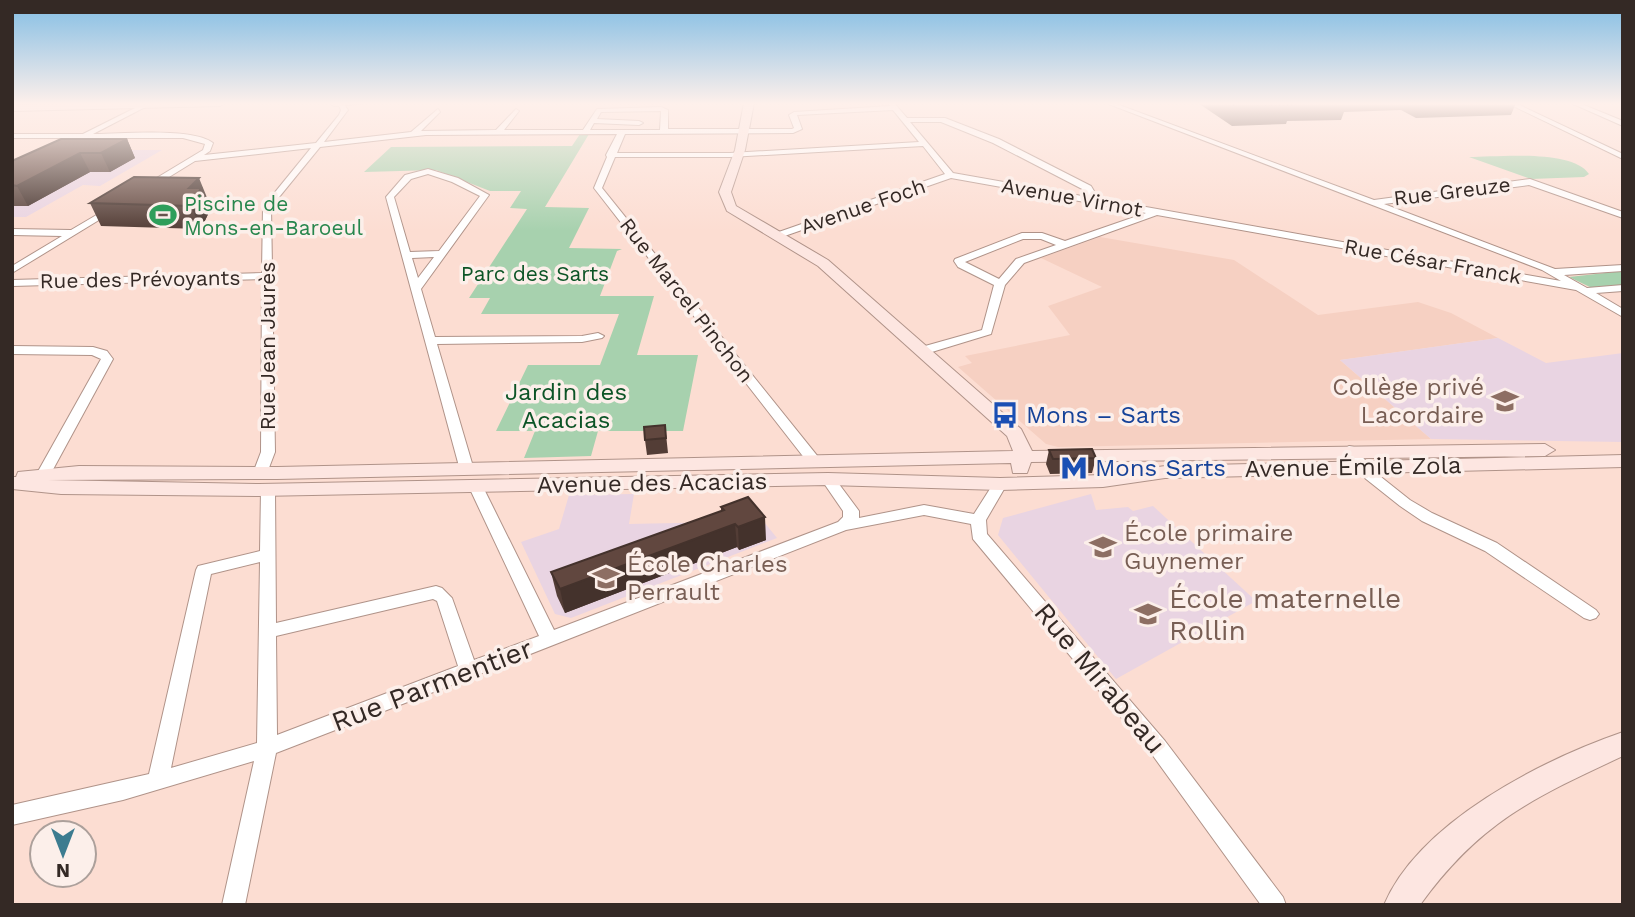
<svg xmlns="http://www.w3.org/2000/svg" width="1635" height="917" viewBox="0 0 1635 917" font-family="'Work Sans',sans-serif">
<style>
.built{fill:#f6d0c2}
.education{fill:#e9d4e2}
.green{fill:#a7d1ae}
.lines{fill:none;stroke-linecap:round;stroke-linejoin:round}
.street-casing{stroke:#b09389;stroke-width:2}
.secondary-casing{stroke:#b09389;stroke-width:2}
.street{fill:#fff;fill-rule:evenodd}
.secondary{fill:#fde6e1;fill-rule:evenodd}
.wall{fill:#533d36}
.shaded-wall{fill:#44322c}
.building{fill:#61473f;stroke:#44322c;stroke-width:2}
.labels{text-anchor:middle;dominant-baseline:central;stroke-width:7;stroke-linejoin:round;paint-order:stroke}
.far-street-label{font-size:21px;fill:#342925;stroke:#fcefea}
.far-leisure-label{font-size:21px;fill:#27864d;stroke:#fcefea;text-anchor:start}
.far-park-label{font-size:21px;fill:#0c5426;stroke:#fcefea}
.education-label{font-size:24px;fill:#785e54;stroke:#fcefea;text-anchor:start}
.park-label{font-size:24px;fill:#0c5426;stroke:#fcefea}
.transit-label{font-size:24px;fill:#164399;stroke:#fcefea;text-anchor:start}
.street-label{font-size:24px;fill:#342925;stroke:#fcefea}
.near-education-label{font-size:28px;fill:#785e54;stroke:#fcefea;text-anchor:start}
.near-street-label{font-size:28px;fill:#342925;stroke:#fcefea}
</style>
<rect width="100%" height="100%" fill="#fcddd2"/>
<path class="built" d="M1100,237L1234,260L1318,315L1418,302L1451,313L1498,338L1340,360L1431,439L1058,447L1046,444L958,367L972,363L965,356L1070,335L1048,306L1102,287L1041,258Z"/>
<path class="education" d="M63,150H162L100,186L83,185L26,217H12V168Z
M1498,338L1546,363L1623,353V442L1431,439L1340,360Z
M634,494L629,524L723,522L755,511L777,538L571,618L555,614L521,542L559,529L569,495Z
M1091,494L1096,510L1128,507L1133,511L1153,506L1256,601L1116,679L998,535L1003,518Z"/>
<path class="green" d="M580,134H589L545,207L589,208L569,248L622,249L617,251L600,296H654L637,355H698L683,431H598L591,456L524,458L535,431H496L528,365H600L619,314H481L490,298H469L527,209L510,208L521,191H490L436,170L364,172L391,147L572,146Z
M1469,157C1498,157 1572,149 1589,174L1584,177L1531,179Z
M1623,271V286L1592,288L1569,277Z"/>
<g class="lines">
<defs>
<path id="street" d="M145,103L151,104L93,134C120,134 193,127 213,143L210,151L204,155L316,143L339,115L341,110L338,103H343L348,110L324,142L411,132L438,109L440,112L421,131L496,130L516,109L519,111L504,130H583L597,109L661,107L668,110V129H792L794,128L789,115L794,112L890,106L888,103H894L907,118H945L999,139L1091,186L1094,191L1090,197L1561,281L1542,270L1106,103H1114L1374,200L1530,179L1623,212V218L1529,185L1384,204L1555,269L1623,265V271L1564,275L1587,288L1623,285V291L1596,293L1623,309V317L1576,290L1157,215L1024,263L1005,285L991,334L922,355L916,351L918,348L982,330L994,285L958,267L954,261L955,259L1022,233H1042L1065,241L1146,213L951,178L776,239L773,238V234L945,174L923,146L730,157H615L602,188L819,458L821,461L819,464H809L594,188L607,157L606,155L617,134L426,135L320,147L271,207L275,452L267,473L260,477L253,473L261,452L262,279L12,286V280L262,273L263,207L311,148L195,161L148,190L145,189V185L203,150L205,144L183,138H12V134H83ZM893,110L919,142L730,153H617L625,134L793,133L802,129L797,115ZM661,111L660,130H590L594,123L639,125L643,123L639,121L597,119L601,112ZM910,122H941L993,143L1086,191L1082,196L953,173ZM1023,239H1041L1056,245L1016,259L999,279L965,262Z
M1507,103H1515L1623,154V159Z
M1571,103H1579L1623,121V126Z
M428,169L458,178L489,195L421,289L435,337L582,336L598,333L604,336L602,338L582,342L437,344L474,470L467,474L460,470L386,197L405,175ZM428,174L452,182L480,196L439,251L410,252L394,197L411,179ZM434,257L418,278L412,258Z
M110,207L117,209L12,273V266L62,236L12,235V229L71,230Z
M12,346L93,347L107,351L113,359L50,475L43,479L36,475L101,359L92,355L12,354Z
M1349,446L1354,447L1376,473L1410,500L1432,513L1497,543L1596,610L1599,614L1596,618L1590,620L1584,618L1485,551L1422,521L1400,506L1366,479L1342,450Z
M828,475L833,476L859,511V518L924,505L974,514L995,481H1005L1007,484L986,520L987,534L1165,741L1283,897L1286,905H1261L1151,753L973,539L971,524L924,515L846,530L477,675L475,677L467,679L276,753L245,905H222L254,761L123,800L12,825V805L149,774L196,570L198,566L260,551L261,490L263,487H273L275,490L276,623L436,586L442,588L452,598L474,660L539,636L469,487L471,484L476,482L483,487L554,630L838,522L843,517V511L821,479ZM260,562L257,743L171,768L211,574ZM433,599L437,601L458,666L277,735L276,636Z"/>
<path id="secondary" d="M116,103H225L220,106L12,111V105Z
M330,103H368L334,106Z
M744,103H754L745,150L731,192L736,206L828,260L1021,429L1032,451L1545,444L1555,450L1545,456L1031,462L1027,473H1013L1011,463L277,479L48,480L259,484L828,473L1000,478L1103,475L1165,466L1623,455V467L1165,478L1103,487L1000,490L828,485L259,496L61,494L12,489V477H16L18,472L79,466L277,467L1013,451L1007,436L818,266L727,211L719,192L735,150Z
M1623,732V756C1533,798 1480,822 1420,905H1384C1419,822 1542,760 1623,732Z"/>
</defs>
<use href="#street" class="street-casing"/>
<use href="#secondary" class="secondary-casing"/>
<use href="#street" class="street"/>
<use href="#secondary" class="secondary"/>
</g>
<path class="wall" d="M1198,103H1516L1511,115L1416,118L1401,110L1344,112L1341,120L1287,121L1286,124L1232,126Z
M127,139L135,158L110,172H90L28,206H12V161Z
M208,200L206,201L210,210L201,229L101,226L90,203Z
M665,425L668,453L647,455L645,440Z
M1049,450L1096,458L1092,473L1050,474L1046,464Z
M721,507L766,540L739,550L737,547L565,613L557,596L551,572L721,511Z"/>
<path class="shaded-wall" d="M127,139L135,158L110,172L101,153Z
M80,153L90,172L28,206L17,186Z
M199,178L208,200L206,201L210,210L201,229L191,206L189,188Z
M765,517L766,540L739,550L738,527Z
M735,524L737,547L565,613L560,589Z"/>
<path class="building" d="M1230,103H1292H1288L1292,105L1237,107Z
M61,139H127L101,153H80L17,186L12,185V161Z
M134,177L199,178L189,188H201L191,206L90,203Z
M665,425L666,438L645,440L644,427Z
M1092,449L1096,458L1053,459L1049,450Z
M748,497L765,517L738,527L735,524L560,589L551,572L724,510L721,507Z"/>
<linearGradient id="sky" x2="0" y2="1"><stop stop-color="#82bde4"/><stop offset="0.45" stop-color="#fef0eb"/><stop offset="1" stop-color="#fef0eb" stop-opacity="0"/></linearGradient>
<rect width="1635" height="231" fill="url(#sky)"/>
<defs>
<symbol id="stadium-bare" viewBox="-9 -9 18 18"><path d="M0-5a6.5 5 0 1 0 0 10a6.5 5 0 1 0 0-10ZM-3.5-1.8h7v3.6h-7Z" fill="#2e9e5b" stroke="#fcefea" stroke-width="2.5" paint-order="stroke"/></symbol>
<symbol id="school-bare" viewBox="-9 -9 18 18"><path d="M0-5L7-2L0 1L-7-2ZM-4 1L0 2.5L4 1V4Q0 6-4 4Z" fill="#8d6e63" stroke="#fcefea" stroke-width="2.5" paint-order="stroke"/></symbol>
<symbol id="bus-bare" viewBox="-9 -9 18 18"><path d="M-5-6H5V4H4V6H2V4H-2V6H-4V4H-5ZM-3.5-4V0h7V-4ZM-3.5 1.2v1.5H-2V1.2ZM2 1.2v1.5H3.5V1.2Z" fill="#1a4fb4" stroke="#fcefea" stroke-width="2.5" paint-order="stroke"/></symbol>
<symbol id="metro-bare" viewBox="-9 -9 18 18"><path d="M-5.5 5V-5H-3L0 0L3-5H5.5V5H3V-.5L0 4L-3-.5V5Z" fill="#1a4fb4" stroke="#fcefea" stroke-width="2.5" paint-order="stroke"/></symbol>
</defs>
<g fill-rule="evenodd">
<use href="#stadium-bare" x="144" y="196" width="38" height="38"/>
<use href="#school-bare" x="1486" y="382" width="38" height="38"/>
<use href="#bus-bare" x="986" y="396" width="38" height="38"/>
<use href="#metro-bare" x="1055" y="449" width="38" height="38"/>
<use href="#school-bare" x="1084" y="528" width="38" height="38"/>
<use href="#school-bare" x="587" y="559" width="38" height="38"/>
<use href="#school-bare" x="1129" y="595" width="38" height="38"/>
</g>
<g class="labels">
<g class="far-street-label">
<text transform="translate(1452 191) rotate(-7)">Rue Greuze</text>
<text transform="translate(1072 197) rotate(10)">Avenue Virnot</text>
<text transform="translate(863 206) rotate(-19)">Avenue Foch</text>
<text transform="translate(1433 261) rotate(10)">Rue César Franck</text>
<text transform="translate(140 279) rotate(-1)">Rue des Prévoyants</text>
<text transform="translate(687 300) rotate(52)">Rue Marcel Pinchon</text>
<text transform="translate(267 346) rotate(-90)">Rue Jean Jaurès</text>
</g>
<g class="far-leisure-label">
<text x="184" y="203">Piscine de<tspan x="184" dy="24">Mons-en-Baroeul</tspan></text>
</g>
<g class="far-park-label">
<text x="535" y="273">Parc des Sarts</text>
</g>
<g class="education-label">
<text x="1484" y="387" text-anchor="end">Collège privé<tspan x="1484" dy="28">Lacordaire</tspan></text>
<text x="1124" y="533">École primaire<tspan x="1124" dy="28">Guynemer</tspan></text>
<text x="627" y="564">École Charles<tspan x="627" dy="28">Perrault</tspan></text>
</g>
<g class="park-label">
<text x="566" y="392">Jardin des<tspan x="566" dy="28">Acacias</tspan></text>
</g>
<g class="transit-label">
<text x="1026" y="415">Mons – Sarts</text>
<text x="1095" y="468">Mons Sarts</text>
</g>
<g class="street-label">
<text transform="translate(1353 467) rotate(-1)">Avenue Émile Zola</text>
<text transform="translate(652 483) rotate(-1)">Avenue des Acacias</text>
</g>
<g class="near-education-label">
<text x="1169" y="598">École maternelle<tspan x="1169" dy="32">Rollin</tspan></text>
</g>
<g class="near-street-label">
<text transform="translate(1100 678) rotate(50)">Rue Mirabeau</text>
<text transform="translate(432 685) rotate(-21)">Rue Parmentier</text>
</g>
</g>
<rect width="1635" height="917" fill="none" stroke="#342925" stroke-width="28"/>
<g transform="translate(63 854) rotate(180)"><circle r="33" fill="#fcefea" stroke="#aca09b" stroke-width="2"/>
<path d="M0-5L12 26L0 18L-12 26Z" fill="#3c7c90"/>
<text y="-10" font-size="19" font-weight="bold" text-anchor="middle" fill="#342925">N</text>
</g>
</svg>
